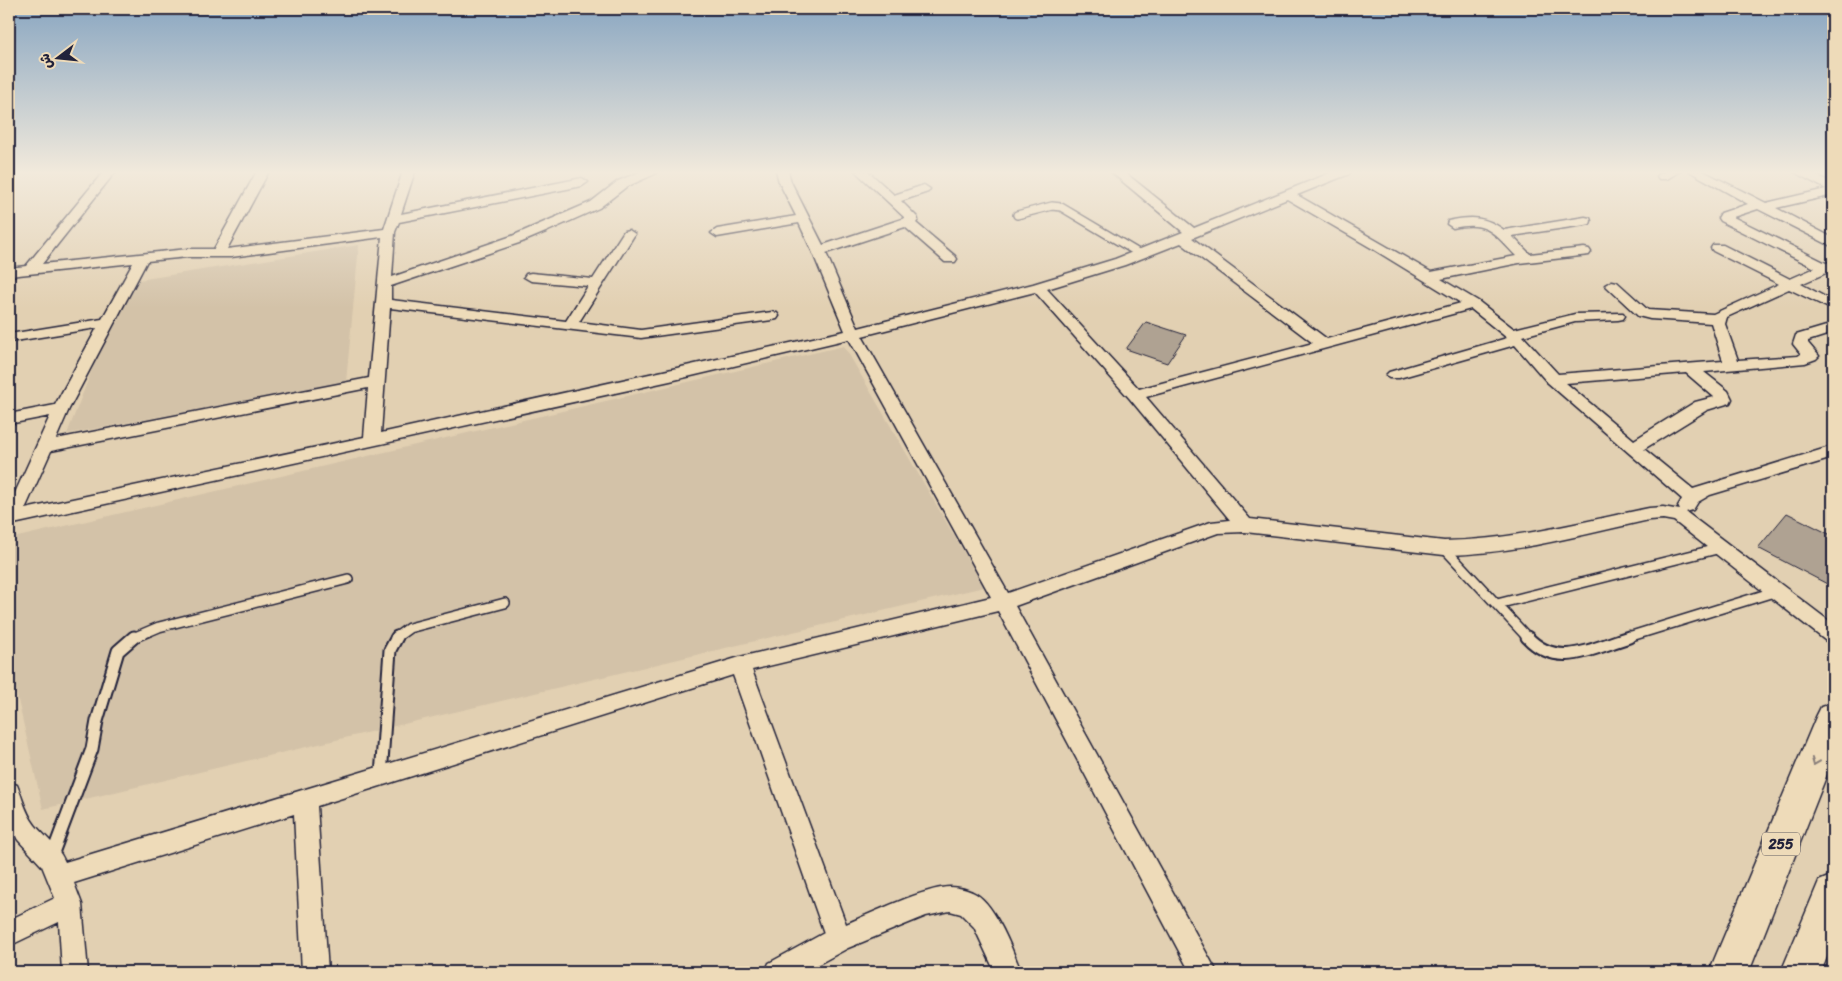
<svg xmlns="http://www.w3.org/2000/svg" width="1842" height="981" viewBox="0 0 1842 981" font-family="Sriracha,'Playpen Sans Arabic',sans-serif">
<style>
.built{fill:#d3c2a8}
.building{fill:#afa292;stroke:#22223b}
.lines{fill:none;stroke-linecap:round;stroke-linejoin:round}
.lane-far2-casing{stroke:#22223b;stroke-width:10}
.lane-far1-casing{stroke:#22223b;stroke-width:12}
.lane-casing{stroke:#22223b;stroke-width:15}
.street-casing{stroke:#22223b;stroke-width:3}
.highway-casing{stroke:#22223b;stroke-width:3}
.lane-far2{stroke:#eedbb9;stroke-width:7}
.lane-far1{stroke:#eedbb9;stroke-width:9}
.lane{stroke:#eedbb9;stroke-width:11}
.street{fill:#eedbb9;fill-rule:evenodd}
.highway{fill:#eedbb9;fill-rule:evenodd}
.oneway{stroke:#887e7a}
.labels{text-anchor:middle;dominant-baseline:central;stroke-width:4;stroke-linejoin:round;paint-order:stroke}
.shield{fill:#eedbb9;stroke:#5f5a61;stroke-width:1}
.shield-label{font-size:14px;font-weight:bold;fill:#22223b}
</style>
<rect width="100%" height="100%" fill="#e2d0b2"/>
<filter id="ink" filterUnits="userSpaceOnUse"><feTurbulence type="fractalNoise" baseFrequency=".02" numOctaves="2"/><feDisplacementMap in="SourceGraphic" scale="10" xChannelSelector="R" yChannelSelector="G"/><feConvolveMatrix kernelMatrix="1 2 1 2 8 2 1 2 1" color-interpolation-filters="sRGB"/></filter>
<g filter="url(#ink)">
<path class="built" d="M359,245L346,382L67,434L126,282Z
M844,346L984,587L43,809L9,661V539Z"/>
<path class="building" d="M1146,322L1186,335L1167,363L1126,349Z
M1787,513L1833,536V587L1758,548Z"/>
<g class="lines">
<defs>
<path id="lane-far2" d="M1017,215L1052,206L1061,207L1140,254"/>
<path id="lane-far1" d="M1444,548L1528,638
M1497,604L1721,548
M133,638L159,627L348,579
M395,638L409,628L505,603
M1625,638L1777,591"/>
<path id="lane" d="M1527,637C1558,670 1592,648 1629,637
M381,776L390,650L397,637
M51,858L92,749L97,721L118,651L134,637"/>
<path id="street" d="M104,171H116L42,264L188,249H214L257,171H269L227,249L384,229L403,171H415L401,214L582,178L588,182L582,186L399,222L395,232L392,277L512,236L591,202L618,181L642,171H657L655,174L626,187L599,208L548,231L522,242L391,286V300L566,321L588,286L531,281L524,277L526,274L531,273L593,279L624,231L629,230L635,234L579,322L641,330L772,312L777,313L779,316L777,319L772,320L641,338L390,308L381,433L845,331L812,251L799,223L717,237L711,233L717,229L796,216L779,182L776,171H788L791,182L823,245L905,218L855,171H868L894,195L924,185L930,189L928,192L901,201L917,217L918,220L916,223L955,256L957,259L955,262H945L905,227L826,253L858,328L1033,284L1115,259L1183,232L1110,171H1123L1194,228L1335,171H1351L1349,174L1297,195L1431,272L1516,256C1494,233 1487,220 1453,228L1447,224L1448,221C1471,216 1485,216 1504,230L1585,217L1590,218L1591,221L1590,224L1585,225L1512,236L1530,254L1584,248L1589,249L1591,252L1589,255L1519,263L1441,279L1478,301L1514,329L1575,314L1623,313L1625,316L1623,319L1618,320L1575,322L1523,336L1558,374L1723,361L1711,323L1650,319L1638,316L1605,285L1612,281L1617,282L1648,310L1713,314L1779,284L1713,251L1711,248L1713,245H1723L1790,279L1815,268L1720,221L1718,218L1721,213L1748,204L1689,171H1703L1766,203L1826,189L1792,171H1807L1833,183V195L1776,208L1833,238V247L1758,209L1733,217L1826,263L1833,261V270L1801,284L1833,301V310L1789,289L1727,317L1725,324L1738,360L1798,356L1801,354L1793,344L1796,335L1833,324V333L1808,341V343L1819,356L1816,359L1805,363L1704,372L1728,391L1732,399L1730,403L1707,410L1644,449L1693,489L1833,446V458L1710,495L1698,502L1693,510L1686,512L1833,624V643L1826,641L1674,521L1663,519L1649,520C1581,535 1514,554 1444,555L1245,532L1218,533L1015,606L1217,972H1190L998,611L752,670L846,924C870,914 926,887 950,887C958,887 969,890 976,894C996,906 1013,951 1021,972H995L974,927L961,914L950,911L926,916L848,948L804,972H765L769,963L824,933L733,675L317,806L328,972H302L294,814L74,883L82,904L88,972H62L59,922L9,946V920L55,898L42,866L18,840L9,825V782L17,785C23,799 25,812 35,825C46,838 58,846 65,862L740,657L991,597L849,339L670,381L9,525V506L50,416L9,424V414L55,405L97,328L9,342V334L102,319L133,263L9,276V268L26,266ZM1287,199L1373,249L1461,303L1327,339L1192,238ZM382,237L369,378L56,439L69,409L147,261L188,257H231ZM1181,243L1313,343L1139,389L1047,289L1125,265ZM1035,292L1130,399L1230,520L1211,522L1008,593L862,336ZM1471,309L1507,338L1389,372L1386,375L1389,378H1399L1515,345L1547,382L1682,499L1678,506L1680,510L1663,507L1649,508C1581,522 1514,540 1444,541L1250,519L1146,397ZM1686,373L1714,397L1695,402L1634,440L1566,383ZM368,388L364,437L25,509L51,451Z
M1665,171H1680L1667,179H1659L1657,176Z"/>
<path id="highway" d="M1833,703V759L1749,972H1709L1816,717L1821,707Z
M1833,875V942L1821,972H1781L1819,881Z"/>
</defs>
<use href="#lane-far2" class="lane-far2-casing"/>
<use href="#lane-far1" class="lane-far1-casing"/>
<use href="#lane" class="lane-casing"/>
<use href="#street" class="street-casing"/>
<use href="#highway" class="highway-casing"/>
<use href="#lane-far2" class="lane-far2"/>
<use href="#lane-far1" class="lane-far1"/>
<use href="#lane" class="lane"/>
<use href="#street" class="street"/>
<use href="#highway" class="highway"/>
</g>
<defs><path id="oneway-chevron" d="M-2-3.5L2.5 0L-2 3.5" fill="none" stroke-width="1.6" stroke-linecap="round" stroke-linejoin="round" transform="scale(1.25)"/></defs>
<use class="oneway" href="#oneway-chevron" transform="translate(1815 762) rotate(112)"/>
</g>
<linearGradient id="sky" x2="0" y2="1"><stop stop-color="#89a6c1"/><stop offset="0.56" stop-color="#f2eadc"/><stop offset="1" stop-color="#f2eadc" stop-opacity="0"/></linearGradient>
<rect width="1842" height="308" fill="url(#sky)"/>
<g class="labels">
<rect class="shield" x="1762" y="832.5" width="38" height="23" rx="4"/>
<g class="shield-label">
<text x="1781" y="844">255</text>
</g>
</g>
<rect width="1842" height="981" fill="none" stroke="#eedbb9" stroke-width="30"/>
<rect x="15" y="15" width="1812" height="951" fill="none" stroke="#22223b" stroke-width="2" filter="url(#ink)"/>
<g transform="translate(58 58) rotate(254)" stroke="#eedbb9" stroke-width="4" paint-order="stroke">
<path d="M0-4L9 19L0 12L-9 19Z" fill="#22223b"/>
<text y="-8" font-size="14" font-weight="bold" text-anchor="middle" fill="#22223b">ش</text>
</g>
</svg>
